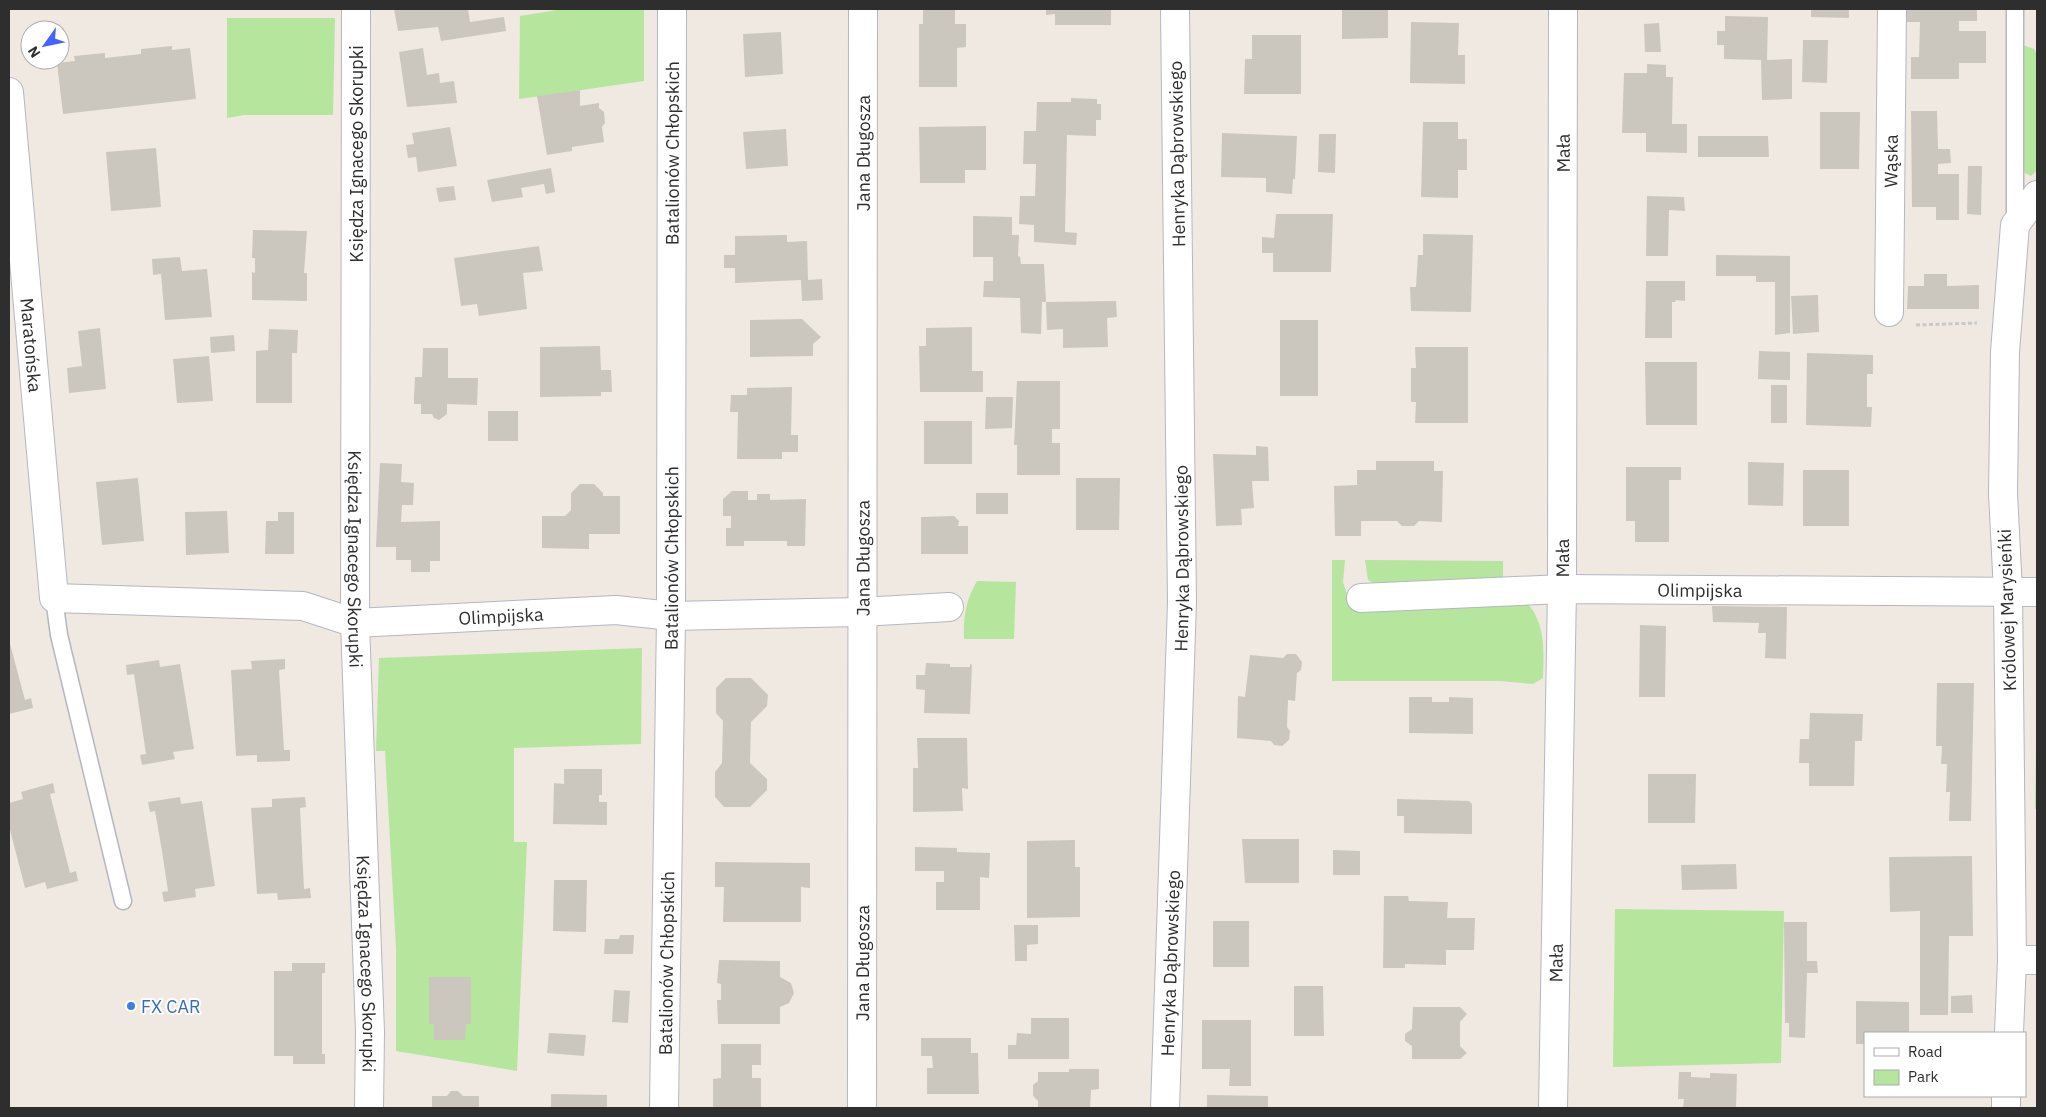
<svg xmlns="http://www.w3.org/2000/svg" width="2046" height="1117" viewBox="0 0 2046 1117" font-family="'IBM Plex Sans',sans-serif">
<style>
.green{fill:#b6e59e}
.building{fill:#cbc7bf}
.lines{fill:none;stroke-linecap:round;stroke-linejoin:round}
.lane-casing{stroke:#b4b7c1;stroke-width:19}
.street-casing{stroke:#b4b7c1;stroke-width:30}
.path{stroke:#c9c9c9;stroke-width:3;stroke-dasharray:4 2.5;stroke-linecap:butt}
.lane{stroke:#fff;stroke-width:16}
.street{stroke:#fff;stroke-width:28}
.shop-dot{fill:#3f7fe0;stroke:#fff;stroke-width:2}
.labels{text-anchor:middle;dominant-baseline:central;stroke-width:4;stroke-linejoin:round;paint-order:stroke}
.street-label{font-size:18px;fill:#2e2e2e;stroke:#fff}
.shop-label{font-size:18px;fill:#366cbe;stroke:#fff;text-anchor:start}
</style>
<rect width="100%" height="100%" fill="#efe9e1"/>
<path class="green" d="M563,9H644V81L519,99L520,16Z
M227,18H335L333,115H244L227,118Z
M2023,45L2034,49L2037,54V170L2031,176L2025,173L2020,157Z
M1332,560H1345L1343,582L1350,603L1525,601C1546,621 1544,652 1543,678L1533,684L1500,681H1332Z
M1365,560L1503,561V586L1377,585L1368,580Z
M977,581L1016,582L1014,639H964C963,617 966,600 977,581Z
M642,648L641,744L514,748V842H527L517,1071L396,1051V948L385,751H376L379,658Z
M2037,683V809H2035Z
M1615,909L1784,911L1781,1063L1613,1067Z"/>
<path class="building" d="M394,9H468L470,22L504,17L506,31L441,41L438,27L398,31Z
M923,9H955V24H966V47L957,48V87H919V24H923Z
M1046,9H1111V25H1055V14L1046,15Z
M1342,9H1388V38L1342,39Z
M1811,9H1849V18L1811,17Z
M1906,9H1977V21H1959V31H1986V63H1959V79H1911V57H1919L1920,22H1906Z
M1725,16L1768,17L1767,60L1792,59V99L1762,100L1761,60L1724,59V45H1717V31H1725Z
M1411,22L1459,23L1458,55H1465V84L1410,83Z
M1659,23L1661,52H1645L1644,24Z
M781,32L783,74L745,77L743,34Z
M1252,35H1301V94H1244L1245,59H1252Z
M1803,40H1828L1827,83L1802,82Z
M172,46V50L190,48L196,99L63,114L57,63L75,61L74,56L105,53V58L141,54V49Z
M423,48L427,75L439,73L440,83L454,81L457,103L407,107L399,52Z
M1647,64L1666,65V77H1673L1672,124H1687V153L1646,152V133H1622L1624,73H1647Z
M580,90V106L599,103V108L604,112L605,123L602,127L604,142L572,147V151L547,155L537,96Z
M1071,98L1097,99V104H1101V120H1096V136L1067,135L1065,232L1077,233L1076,245L1034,242V225L1019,224L1020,196H1035L1036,164H1023L1024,131H1036L1037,102H1071Z
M1911,111H1937L1938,149H1950L1951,163L1938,164V174H1959V220H1936V207H1912Z
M1820,112H1860L1859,169H1820Z
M1423,122H1458V139H1467V170H1458V198L1421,197Z
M986,126V170H965V183H920L919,127Z
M450,127L457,166L418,172L416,157L408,158L406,145L414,144L412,133Z
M786,129L788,166L746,169L743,132Z
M1222,133L1297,136L1295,179H1293L1292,194L1266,192V178L1221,177Z
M1319,134H1336L1335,173L1318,172Z
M1698,136H1768L1769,157H1698Z
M156,148L161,207L111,211L106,152Z
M1968,166H1982L1981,215L1967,214Z
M551,168L555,192L546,194L544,184L521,188L523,197L492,202L487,180Z
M454,186L456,200L439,202L436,188Z
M1647,196L1684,197L1685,211L1669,210L1668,256H1646Z
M1276,214H1333L1331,272H1273V253H1262V237L1274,238Z
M973,216L1012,217V235H1019L1018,256L1020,257L1021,264H1044L1046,302L1116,301L1117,317L1107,318L1108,347L1063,348V329L1047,330L1046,302H1042L1041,334L1021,333L1020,298L983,297L984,281H993V257H973Z
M253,230L307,231L304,273H307V301L252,300V272L255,273V258H252Z
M1423,234L1473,235L1471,312L1411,311L1410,287H1416L1418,255H1423Z
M787,235V242L807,241L808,280L822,279L823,300L802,301L801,280L735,283V268H724V255H735V236Z
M539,246L543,271L523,273L527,309L479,316L477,304L461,306L454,258Z
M1716,255L1790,256V333L1775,335V282H1756V276H1716Z
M180,257L182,271L207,269L212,317L165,320L161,274L153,275L152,259Z
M1924,274H1947V286L1979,285V309H1907L1908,286H1924Z
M1646,281H1685V301L1675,300L1676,302H1672V338H1645Z
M1818,295L1819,332L1793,334L1791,296Z
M802,319L821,337L813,344V356L750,357V320Z
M1280,320H1318V396H1280Z
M972,327V371H983V392H920L919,346H926V328Z
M100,328L106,389L69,393L67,368L82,366L78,331Z
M269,329L298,330L297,353H292V403H256V351L268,350Z
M234,335L235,351L211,353L210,337Z
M600,346L601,370H611L612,392H601V396L540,397V347Z
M1415,347H1468V423H1415L1416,402H1411V368H1416Z
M423,348H448V378H478L477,405L447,404V414L439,420L434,418L432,414H421V404H414V397L415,377H422Z
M1759,351L1790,352V380L1758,379Z
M1807,353L1873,355V374H1867V407H1872L1871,427L1806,425Z
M209,356L213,401L177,403L173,359Z
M1645,362H1697V425H1646Z
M1017,381H1060V429H1052V443H1060V475H1017V445H1014Z
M1771,385H1787V423H1771Z
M792,387L791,435H798V452H782V459H737L738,412H730L731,395H747V388Z
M986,397H1013L1012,428L985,429Z
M488,411H518V441H488Z
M924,421H972V464H924Z
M1256,446L1268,447L1269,481H1252L1254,508L1241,509L1242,525L1216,526L1213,454L1256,455Z
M1376,461H1434V471H1443L1442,522L1419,521L1414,526H1402L1397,521H1361V536H1335L1334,486L1357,485V470H1376Z
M1748,462L1784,463L1783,506L1748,505Z
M380,463L402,464L401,482L414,483L413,505H402L401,522L440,521V561H430V572H411V560H396V547H376Z
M1626,467H1681V480H1669V542H1635V521H1626Z
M1803,470H1849V526H1803Z
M138,478L144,541L102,545L96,482Z
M1076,478H1120L1119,530H1076Z
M580,484H594L603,493V496H620V534H589V549L542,548V516H565L571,510V493Z
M732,491H748V500H757V494H770V500L806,499L805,546H787V541H744V546H726V528H731V516H723V499Z
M976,493H1008V514H976Z
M227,511L229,553L186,555L185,512Z
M278,512H294V554H265L266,521H278Z
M954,516L959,521L958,526H968V554H921V517Z
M1712,606L1787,607L1786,659L1765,658L1766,633H1758L1759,623L1713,622Z
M1640,625L1666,626L1665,697H1639Z
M9,640L25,700L31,698L33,708L9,714Z
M1287,654H1296L1302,662L1301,670L1297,673L1295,701L1288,700L1287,727L1290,731L1289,740L1282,746L1274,745L1271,741L1237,738L1238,696L1245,697L1250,655L1283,658Z
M285,659V669L279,670L284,750H290V761L257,762V755L236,756L231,670L252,669L251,661Z
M159,660L160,667L180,664L194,749L173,752L175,759L142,765L140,755L146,754L134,674L127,675L126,665Z
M926,663L950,664V667H970V664L972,665L970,714L924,713L925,690L916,689V675H925Z
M726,678H751L768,695L767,706L751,722L750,763L767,779V790L750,807H724L715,797V772L722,763L723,721L716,713V688Z
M1937,683H1974L1971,821H1949L1950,792H1946L1947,764H1941L1942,746H1936Z
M1409,697H1432V702H1449V697L1473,698V734L1409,733Z
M1810,713L1863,714L1862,741H1855L1854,786H1809V763H1799L1800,739H1809Z
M917,738H967L968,789L962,788L963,811L913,812V768H918Z
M564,769H602V795H599V802H607V825L553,824L554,783L564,784Z
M1648,774H1696L1695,823H1648Z
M53,783L55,793L50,794L70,873L76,871L78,881L47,889L45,882L25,888L9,826V803L23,799L21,792Z
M180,797L181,804L202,801L215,886L195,889L196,897L164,902L162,892L168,891L162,851L155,811L150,812L148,802Z
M305,797L306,807L300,808L304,889L310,888L311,898L278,900L277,893L257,894L251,808L272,807V799Z
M1397,799L1469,801L1472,804V834L1404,833V816H1397Z
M1242,839H1299V883H1245Z
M1075,840V867H1080V917L1027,918V841Z
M915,847L957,848V852L990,853L989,878L980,877V910H936V882H944V871H915Z
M1333,850L1360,851V875H1333Z
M1972,856L1973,936H1949L1948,1015H1920V911L1890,912L1889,857Z
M715,862L810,863V888L801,887V922H723L724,887H715Z
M1736,864L1737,889L1682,890L1681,865Z
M554,880H587L586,932L553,931Z
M1384,896H1408L1409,901L1448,902L1447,918H1475L1474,950H1446V965L1405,964V968H1383Z
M1213,921H1249V967H1213Z
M1784,922H1807V961H1817L1818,973H1807L1805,1038L1789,1037V1023H1785Z
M1014,925H1038V944L1027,945V961H1015Z
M620,935H634L633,954H604L605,939H619Z
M719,960L780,961V977L791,983L794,993L789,1003L780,1007V1024H718L717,1000H721V984L717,983Z
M292,963H325V973H322V1054H325V1064H293V1056H274V971H292Z
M429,977H471V1024H466L465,1040H434V1024H429Z
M1294,986H1323L1324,1036H1294Z
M614,990L630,991L628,1023L612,1022Z
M1972,995L1973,1013H1951V996Z
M1856,1001L1909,1002V1033H1865V1044H1856Z
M1413,1007H1460L1467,1014L1460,1022V1046L1467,1053L1460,1059H1412V1046L1405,1041V1034L1412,1029Z
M1031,1018H1069V1059H1008V1045H1016L1017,1033L1031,1034Z
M1202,1020H1251V1086H1229L1230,1069H1202Z
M549,1033L586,1035L584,1056L547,1053Z
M921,1038H971V1053H978L979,1094H927V1068H933L932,1056H921Z
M721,1044H761V1065H752V1078H761V1108H713V1079L721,1078Z
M1069,1069H1099V1089L1091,1090L1090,1108L1038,1107V1101L1033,1096V1085L1038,1081V1072H1069Z
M1679,1072H1691V1077L1710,1078V1073L1737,1074L1736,1108H1683L1684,1099H1678Z
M451,1091H458L463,1096H479V1108H432V1096H447Z
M551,1094L607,1095V1108H551Z
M1207,1095L1268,1096V1108H1207Z"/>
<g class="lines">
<defs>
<path id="lane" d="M2015,9V223
M54,598L59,635L123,901"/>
<g id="street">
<path id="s1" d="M356,9L355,623L370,1032L369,1108"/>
<path id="s2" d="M9,92L54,598L303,606L355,623L616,610L671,616L861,612L949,607"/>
<path id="s3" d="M1889,312L1892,9"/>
<path id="s4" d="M1361,598L1562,589L2037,592"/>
<path d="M2012,960H2037"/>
<path d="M2009,1033L2012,960L2008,591L2003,494L2005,352L2015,225L2037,195"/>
<path id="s5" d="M664,1108L671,616L672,9"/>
<path id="s6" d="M862,1108L863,9"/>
<path id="s7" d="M1165,1108L1182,602L1175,9"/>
<path id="s8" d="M1553,1108L1562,589L1563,9"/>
<path d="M2006,1108V1096"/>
</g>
</defs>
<use href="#lane" class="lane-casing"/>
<use href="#street" class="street-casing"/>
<path class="path" d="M1916,325L1977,323"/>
<use href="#lane" class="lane"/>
<use href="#street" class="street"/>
</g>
<circle class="shop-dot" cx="131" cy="1006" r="5"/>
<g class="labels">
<g class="street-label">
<text transform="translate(356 154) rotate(-90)">Księdza Ignacego Skorupki</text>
<text stroke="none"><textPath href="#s5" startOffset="955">Batalionów Chłopskich</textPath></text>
<text stroke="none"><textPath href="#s6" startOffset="955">Jana Długosza</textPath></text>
<text transform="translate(1177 154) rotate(-91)">Henryka Dąbrowskiego</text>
<text stroke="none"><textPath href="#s8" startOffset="955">Mała</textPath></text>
<text stroke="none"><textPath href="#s3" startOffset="151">Wąska</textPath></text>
<text stroke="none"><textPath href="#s2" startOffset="254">Maratońska</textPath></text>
<text stroke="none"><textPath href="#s6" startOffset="550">Jana Długosza</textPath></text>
<text stroke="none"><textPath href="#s1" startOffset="550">Księdza Ignacego Skorupki</textPath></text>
<text stroke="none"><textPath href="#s5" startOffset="550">Batalionów Chłopskich</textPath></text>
<text stroke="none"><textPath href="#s7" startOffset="550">Henryka Dąbrowskiego</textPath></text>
<text stroke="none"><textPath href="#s8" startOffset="550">Mała</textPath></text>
<text stroke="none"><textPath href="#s4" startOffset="339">Olimpijska</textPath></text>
<text transform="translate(2007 610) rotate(-92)">Królowej Marysieńki</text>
<text stroke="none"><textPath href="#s2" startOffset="958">Olimpijska</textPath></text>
<text stroke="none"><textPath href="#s1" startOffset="955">Księdza Ignacego Skorupki</textPath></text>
<text stroke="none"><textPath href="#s5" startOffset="145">Batalionów Chłopskich</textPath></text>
<text stroke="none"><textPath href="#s6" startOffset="145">Jana Długosza</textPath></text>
<text stroke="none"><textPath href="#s7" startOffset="145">Henryka Dąbrowskiego</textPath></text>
<text stroke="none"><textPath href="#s8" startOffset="145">Mała</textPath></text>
</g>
<g class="shop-label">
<text x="141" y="1006">FX CAR</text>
</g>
</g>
<rect width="2046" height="1117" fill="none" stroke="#2e2e2e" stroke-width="20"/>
<rect x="1864" y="1032" width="162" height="65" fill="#ffffff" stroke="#ababab"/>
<rect x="1874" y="1048" width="25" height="8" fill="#ffffff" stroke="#ababab"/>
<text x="1908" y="1057" font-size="15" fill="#2e2e2e">Road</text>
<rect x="1874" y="1070" width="25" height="15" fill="#b6e59e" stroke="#ababab"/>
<text x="1908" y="1082" font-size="15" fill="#2e2e2e">Park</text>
<g transform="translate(45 45) rotate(237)"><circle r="24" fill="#ffffff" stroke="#ababab"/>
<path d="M0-4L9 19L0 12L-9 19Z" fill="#4264fb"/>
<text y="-8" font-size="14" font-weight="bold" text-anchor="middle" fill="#2e2e2e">N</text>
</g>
</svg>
